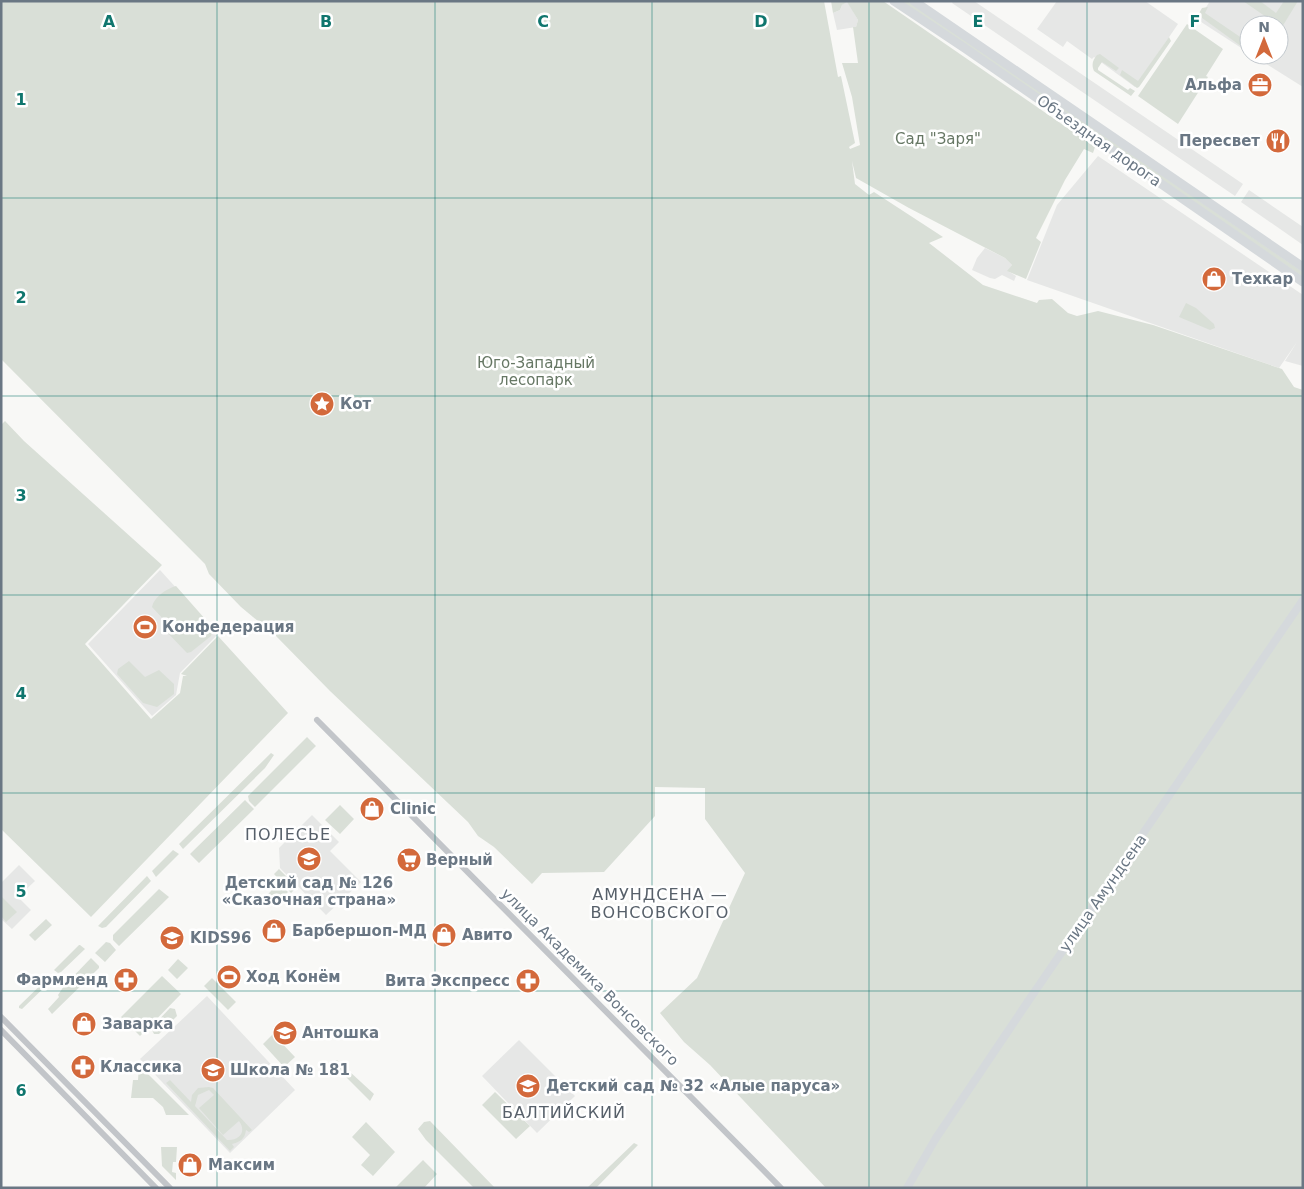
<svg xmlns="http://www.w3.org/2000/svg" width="1304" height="1189" viewBox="0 0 1304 1189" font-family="'DejaVu Sans',sans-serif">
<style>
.built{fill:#e6e7e6}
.green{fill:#d9dfd7;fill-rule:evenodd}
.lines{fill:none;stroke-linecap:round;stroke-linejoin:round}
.tertiary{stroke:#c2c5c9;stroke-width:6}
.secondary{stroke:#d5d9dc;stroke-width:8}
.primary{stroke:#d5d9dc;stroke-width:9}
.grid{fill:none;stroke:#0f766e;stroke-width:1;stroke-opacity:0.55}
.labels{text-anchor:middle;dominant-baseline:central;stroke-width:5;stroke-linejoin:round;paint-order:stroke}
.poi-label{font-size:15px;font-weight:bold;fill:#6a7784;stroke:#fff;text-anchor:start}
.park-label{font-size:15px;fill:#667764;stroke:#fff}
.street-label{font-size:15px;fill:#6a7784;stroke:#fff}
.neighbourhood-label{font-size:16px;letter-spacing:1px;fill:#57606a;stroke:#fff}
.grid-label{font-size:16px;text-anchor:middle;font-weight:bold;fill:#0f766e;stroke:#fff;stroke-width:5;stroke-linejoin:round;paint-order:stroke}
</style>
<rect width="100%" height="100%" fill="#f8f8f6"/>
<path class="built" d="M847,1L858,20L856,27L837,30L833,13L840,10L842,5Z
M953,1H974L1243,184L1235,196L952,3Z
M1057,1H1145L1178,24L1135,87L1094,57L1092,59L1067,41L1063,47L1037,29Z
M1210,1H1303V87L1252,55H1279V25H1249V53L1198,20Z
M1098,156L1303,295V366L1285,361L1297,342L1279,368L1027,280L1057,205Z
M1249,190L1303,227V245L1241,202Z
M985,248L1005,258L1012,265L1008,271L1016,276L1014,281L1002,275L995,279L990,278L972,270L977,258Z
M160,570L218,634L180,673L176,695L152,716L88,644Z
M312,815L339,842L330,851L361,882L326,915L280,868L279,848Z
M19,865L35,881L18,897L31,910L12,929L1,919V883Z
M207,996L295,1090L230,1153L140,1059Z
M519,1040L575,1096L537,1133L482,1076Z"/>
<path class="green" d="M1,1H824L838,77L841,76L855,143L849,147L850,149L860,145L852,97L842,63H858L853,27H856L858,20L847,2L842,5L840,10L833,13L831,1H883L1095,147L1093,153L1084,149L1065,180L1036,238L1041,242L1026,279L1007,271L1012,265L1005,258L909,208L856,178L852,161L855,184L869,195L874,192L943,237L929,243L983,285L1037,303L1039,300L1052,299L1068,313L1077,316L1098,311L1153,325L1282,369L1294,387L1303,390V1188H826L710,1065L684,1042L660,1013L697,978L745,873L705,819V788L655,787V816L604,872L542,873L532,884L494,847L478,836L468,822L330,691L276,636L241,607L209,574L205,564L1,359Z
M900,1H908L1303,272V277Z
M1243,1H1260L1276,13L1284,1H1298L1279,32V25H1270L1272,21Z
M1208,7L1205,13L1249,43V52L1198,15L1202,8Z
M1187,24L1223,49L1206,76L1208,77L1178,124L1138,96Z
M1169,37L1171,41L1139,87L1137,88L1120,75L1122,70L1138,81Z
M1100,54L1119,68L1116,71L1102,62L1098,68V70L1128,90L1130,88L1135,91L1131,96L1094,71C1091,64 1093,60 1097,55Z
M1186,303L1196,308L1214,324L1215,328L1210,330L1179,317Z
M5,421L24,441L162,565L85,644L151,719L180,693L183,676H187L181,674L218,636L288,713L91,917L1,829V425Z
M176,586L213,628L211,636L191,652L187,653L162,627L165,621L152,607C154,597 166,589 176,586Z
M129,661L145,677L159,670L174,684V694L157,707L143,703L117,674L118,669Z
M307,737L316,746L255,807L249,801L248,796Z
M271,753L274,755L265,768L183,849L179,844Z
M245,800L254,809L199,863L190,854Z
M340,805L354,819L340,834L325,820Z
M173,850L179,854L156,877L152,871Z
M279,869L297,887L291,893L274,874Z
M147,876L151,881L106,927L102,928L98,926Z
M279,883L288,892L275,905L266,896Z
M159,889L169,897L119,946L113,940V935Z
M1,896L17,912L6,922L1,916Z
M46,919L52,925L35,941L29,935Z
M106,942L110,943L116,950L105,962L95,953Z
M79,945H80L85,949L61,972L58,973L54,970Z
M91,958L99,966V968L52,1014L48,1009L59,997L58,995L64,986Z
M178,959L188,968L177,979L168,970Z
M51,975L52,980L22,1009L19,1008V1006Z
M162,976L181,994L140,1036L121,1017Z
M212,978L236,1002L228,1010L204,986Z
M170,1008L175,1009L177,1016L159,1034H154L151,1028Z
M273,1034L295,1057L284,1067L263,1044Z
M337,1060L374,1094L370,1101L332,1063Z
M139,1065L189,1115H166L163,1107L153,1098H131L133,1080H138Z
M170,1080L191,1102L192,1095L198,1088L209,1087L213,1088L252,1130L249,1132L246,1130C245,1139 240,1142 232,1144L234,1147L230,1151L166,1083ZM209,1090L227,1108L214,1095L199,1108L223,1135L239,1121C247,1132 239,1141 227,1140L195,1106L198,1095Z
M495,1092L530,1126L516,1139L482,1105Z
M430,1121L495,1188H474L426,1140L418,1129L424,1122Z
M366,1122L395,1152L373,1176L361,1165L370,1155L352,1137Z
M634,1143L638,1145L596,1188H587Z
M161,1147H177L176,1162H173L172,1172L176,1173V1180L162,1166Z
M423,1160L437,1174L424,1188L396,1187Z"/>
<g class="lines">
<path class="tertiary" d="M317,720L781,1188
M1,1017L170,1188
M1,1030L156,1188"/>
<path class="secondary" d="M907,1188L936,1138L1031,997L1303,600"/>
<path class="primary" d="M894,1L966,49L1303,282
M914,1L1303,267"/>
</g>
<path class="grid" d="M217,1V1188M435,1V1188M652,1V1188M869,1V1188M1087,1V1188M1,198H1303M1,396H1303M1,595H1303M1,793H1303M1,991H1303"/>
<defs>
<symbol id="office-disc" viewBox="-11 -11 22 22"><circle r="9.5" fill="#d3693b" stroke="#fff"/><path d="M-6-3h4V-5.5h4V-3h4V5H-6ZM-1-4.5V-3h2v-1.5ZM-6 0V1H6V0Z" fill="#fff"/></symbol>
<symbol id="restaurant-disc" viewBox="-11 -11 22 22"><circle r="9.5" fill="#d3693b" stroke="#fff"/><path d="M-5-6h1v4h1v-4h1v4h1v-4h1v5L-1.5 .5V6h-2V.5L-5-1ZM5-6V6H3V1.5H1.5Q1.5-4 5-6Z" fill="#fff"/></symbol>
<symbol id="shop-disc" viewBox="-11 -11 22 22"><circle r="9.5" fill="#d3693b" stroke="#fff"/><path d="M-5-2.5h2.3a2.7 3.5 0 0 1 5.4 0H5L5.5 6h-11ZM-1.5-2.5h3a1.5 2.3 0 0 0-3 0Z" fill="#fff"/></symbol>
<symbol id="sight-disc" viewBox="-11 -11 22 22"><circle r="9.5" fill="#d3693b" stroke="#fff"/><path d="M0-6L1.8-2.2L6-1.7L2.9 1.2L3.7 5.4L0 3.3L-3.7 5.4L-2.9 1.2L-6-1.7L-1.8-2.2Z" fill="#fff"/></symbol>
<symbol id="stadium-disc" viewBox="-11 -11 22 22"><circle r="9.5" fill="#d3693b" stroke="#fff"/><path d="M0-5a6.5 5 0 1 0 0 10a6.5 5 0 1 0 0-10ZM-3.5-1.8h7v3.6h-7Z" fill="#fff"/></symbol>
<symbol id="school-disc" viewBox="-11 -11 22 22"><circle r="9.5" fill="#d3693b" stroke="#fff"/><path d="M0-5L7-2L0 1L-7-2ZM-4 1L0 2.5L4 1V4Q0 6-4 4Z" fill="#fff"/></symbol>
<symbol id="supermarket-disc" viewBox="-11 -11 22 22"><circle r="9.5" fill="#d3693b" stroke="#fff"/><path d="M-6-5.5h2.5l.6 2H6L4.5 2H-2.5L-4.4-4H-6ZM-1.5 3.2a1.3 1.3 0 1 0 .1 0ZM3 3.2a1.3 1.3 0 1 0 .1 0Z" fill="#fff"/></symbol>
<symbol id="pharmacy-disc" viewBox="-11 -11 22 22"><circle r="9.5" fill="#d3693b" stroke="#fff"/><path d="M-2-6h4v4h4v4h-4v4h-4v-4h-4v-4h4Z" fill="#fff"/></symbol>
</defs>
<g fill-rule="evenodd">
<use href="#office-disc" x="1246" y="71" width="28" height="28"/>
<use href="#restaurant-disc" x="1264" y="127" width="28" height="28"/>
<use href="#shop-disc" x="1200" y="265" width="28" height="28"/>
<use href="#sight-disc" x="308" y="390" width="28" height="28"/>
<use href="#stadium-disc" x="131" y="613" width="28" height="28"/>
<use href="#shop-disc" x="358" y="795" width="28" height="28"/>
<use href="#school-disc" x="295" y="845" width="28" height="28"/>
<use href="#supermarket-disc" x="395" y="846" width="28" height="28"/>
<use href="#shop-disc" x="260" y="917" width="28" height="28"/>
<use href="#shop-disc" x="430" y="921" width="28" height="28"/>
<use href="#school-disc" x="158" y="924" width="28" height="28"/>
<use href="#stadium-disc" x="215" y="963" width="28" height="28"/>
<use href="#pharmacy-disc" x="112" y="966" width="28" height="28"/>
<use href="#pharmacy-disc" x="514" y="967" width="28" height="28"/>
<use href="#shop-disc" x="70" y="1010" width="28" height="28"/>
<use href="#school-disc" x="271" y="1019" width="28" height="28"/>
<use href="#pharmacy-disc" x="69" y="1053" width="28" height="28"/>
<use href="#school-disc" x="199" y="1056" width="28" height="28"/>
<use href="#school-disc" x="514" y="1072" width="28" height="28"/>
<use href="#shop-disc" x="176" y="1151" width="28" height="28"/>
</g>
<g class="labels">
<g class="poi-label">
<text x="1242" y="85" text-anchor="end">Альфа</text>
<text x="1260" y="141" text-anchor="end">Пересвет</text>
<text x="1232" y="279">Техкар</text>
<text x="340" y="404">Кот</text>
<text x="162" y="627">Конфедерация</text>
<text x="390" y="809">Clinic</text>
<text x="426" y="860">Верный</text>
<text x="309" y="883" text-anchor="middle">Детский сад № 126<tspan x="309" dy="17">«Сказочная страна»</tspan></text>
<text x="292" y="931">Барбершоп-МД</text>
<text x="462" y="935">Авито</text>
<text x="190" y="938">KIDS96</text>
<text x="246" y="977">Ход Конём</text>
<text x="108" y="980" text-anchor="end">Фармленд</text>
<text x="510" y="981" text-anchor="end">Вита Экспресс</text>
<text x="102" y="1024">Заварка</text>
<text x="302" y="1033">Антошка</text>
<text x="100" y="1067">Классика</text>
<text x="230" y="1070">Школа № 181</text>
<text x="546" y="1086">Детский сад № 32 «Алые паруса»</text>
<text x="208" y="1165">Максим</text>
</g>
<g class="park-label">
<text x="938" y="139">Сад "Заря"</text>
<text x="536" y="363">Юго-Западный<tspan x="536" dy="17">лесопарк</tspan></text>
</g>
<g class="street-label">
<text transform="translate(1099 141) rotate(35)">Объездная дорога</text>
<text transform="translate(1103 893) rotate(-55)">улица Амундсена</text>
<text transform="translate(590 977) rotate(45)">улица Академика Вонсовского</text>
</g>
<g class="neighbourhood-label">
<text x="288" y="834">ПОЛЕСЬЕ</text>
<text x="660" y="894">АМУНДСЕНА —<tspan x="660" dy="18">ВОНСОВСКОГО</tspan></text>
<text x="564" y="1112">БАЛТИЙСКИЙ</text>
</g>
</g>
<g class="grid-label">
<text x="109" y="27">A</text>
<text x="326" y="27">B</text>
<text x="543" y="27">C</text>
<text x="761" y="27">D</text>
<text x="978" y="27">E</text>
<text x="1195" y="27">F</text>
<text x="21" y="105">1</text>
<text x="21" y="303">2</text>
<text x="21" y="501">3</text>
<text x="21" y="699">4</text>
<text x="21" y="897">5</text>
<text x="21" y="1096">6</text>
</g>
<rect width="1304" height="1189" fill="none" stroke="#6a7784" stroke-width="5"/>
<g transform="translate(1264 40)"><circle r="24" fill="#ffffff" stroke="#c3c9ce"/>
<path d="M0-4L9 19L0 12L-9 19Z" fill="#d3693b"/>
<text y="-8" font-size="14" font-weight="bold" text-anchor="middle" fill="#6a7784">N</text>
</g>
</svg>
